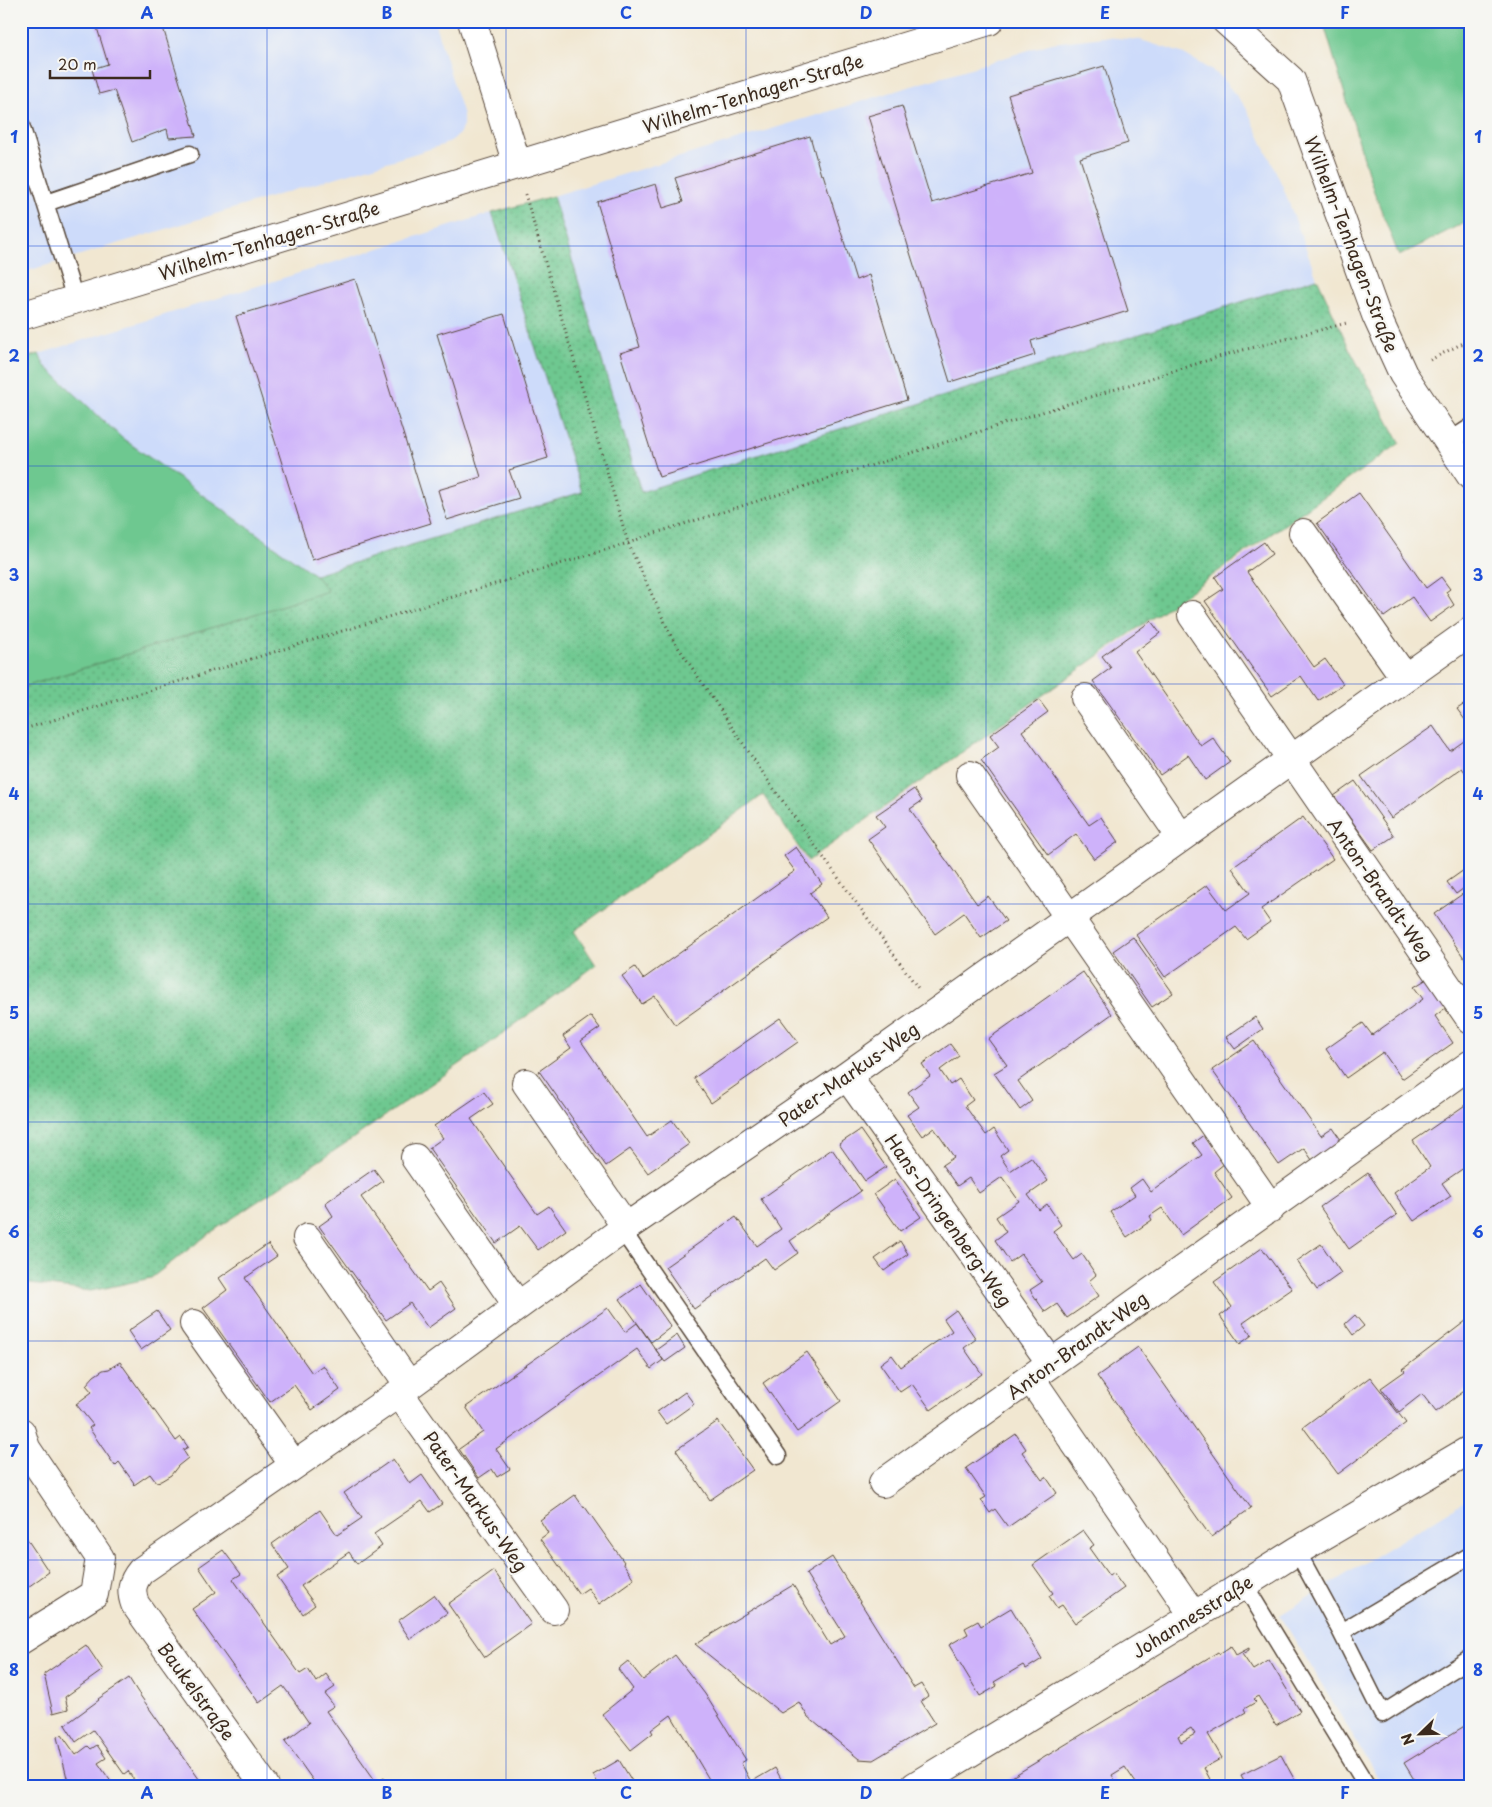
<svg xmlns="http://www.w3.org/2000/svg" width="1492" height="1807" viewBox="0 0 1492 1807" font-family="'Playpen Sans',sans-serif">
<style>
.built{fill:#cddbfa}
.green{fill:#6ec890;stroke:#547957}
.park{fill:url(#park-dots);stroke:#547957}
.building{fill:#ceb2fa;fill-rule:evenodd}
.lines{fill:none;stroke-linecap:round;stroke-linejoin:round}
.service-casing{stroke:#564639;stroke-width:19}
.minor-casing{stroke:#564639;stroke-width:30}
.path{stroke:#564639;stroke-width:3;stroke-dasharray:1 4;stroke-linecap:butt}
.service{stroke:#fff;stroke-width:16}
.minor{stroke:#fff;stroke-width:28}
.grid{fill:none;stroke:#1d4ed8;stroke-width:1;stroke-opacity:0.55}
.labels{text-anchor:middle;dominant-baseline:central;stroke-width:4.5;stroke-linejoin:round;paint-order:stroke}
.street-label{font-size:18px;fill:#3b2a1e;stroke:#f6f6f2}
.neatline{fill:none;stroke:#1d4ed8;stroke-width:2}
.grid-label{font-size:16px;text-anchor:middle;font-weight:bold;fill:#1d4ed8}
</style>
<defs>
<pattern id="park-dots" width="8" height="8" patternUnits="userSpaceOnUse" patternTransform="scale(1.25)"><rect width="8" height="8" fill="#6ec890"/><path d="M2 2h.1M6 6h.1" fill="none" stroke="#5ca375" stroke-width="1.8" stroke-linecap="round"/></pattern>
</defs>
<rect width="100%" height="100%" fill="#f6f6f2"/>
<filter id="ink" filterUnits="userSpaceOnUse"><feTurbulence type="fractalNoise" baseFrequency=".02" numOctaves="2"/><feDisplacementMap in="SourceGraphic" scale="10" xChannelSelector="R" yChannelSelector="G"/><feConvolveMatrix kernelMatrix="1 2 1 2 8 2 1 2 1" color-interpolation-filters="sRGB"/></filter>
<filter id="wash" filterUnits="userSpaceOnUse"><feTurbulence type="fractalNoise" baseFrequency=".0096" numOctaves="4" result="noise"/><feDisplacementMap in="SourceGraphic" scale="20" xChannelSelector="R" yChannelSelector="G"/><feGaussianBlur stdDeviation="1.12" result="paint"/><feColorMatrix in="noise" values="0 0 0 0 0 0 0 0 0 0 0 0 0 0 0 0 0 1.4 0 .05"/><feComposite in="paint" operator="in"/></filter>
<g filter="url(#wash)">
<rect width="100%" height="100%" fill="#f1e7d1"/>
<path class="built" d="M21,21H434L463,115V126L459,134L452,140L443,145L21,273Z
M1104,37L1141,40L1184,54L1219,75L1246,107L1283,187L1317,278L641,492L553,196L1052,43Z
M492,213L582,492L315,575L122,438L44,365L39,354Z
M1471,1497V1786H1383L1280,1615Z"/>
<path class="green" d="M1323,21H1471V219L1399,256L1373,189Z
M39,354L44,365L122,438L315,575L329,591L21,688V359Z"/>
<path class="park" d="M553,196L641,492L1317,278L1350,350L1400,443L808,861L763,795L574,931L596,965L483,1048L352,1139L210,1233L151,1278L91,1291L21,1283V688L328,591L315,575L582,492L492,213Z"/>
<g id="blocks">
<path class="building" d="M95,21H161L196,136L169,138L167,129L132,142L114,90L99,94L92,69L108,64Z
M1104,66L1128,143L1080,158L1128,311L1031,341L1035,355L950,382L868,116L902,106L932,203L1032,173L1008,95Z
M810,136L821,175L823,174L856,280L869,275L907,400L659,477L620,353L640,347L597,202L656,184L663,208L683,202L675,178Z
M355,279L431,523L312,560L236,316Z
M504,314L548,458L509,470L519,498L447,520L438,490L481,477L437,334Z
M1359,493L1426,588L1441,577L1450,589L1446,592L1454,605L1430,622L1412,597L1384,617L1317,523Z
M1264,542L1272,554L1247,572L1314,667L1325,659L1343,684L1318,701L1301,676L1272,696L1205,601L1223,589L1215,577Z
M1151,621L1160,633L1135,652L1201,746L1213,738L1230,762L1205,780L1188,755L1160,775L1093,681L1111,668L1102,656Z
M1039,700L1048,712L1022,731L1089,825L1101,817L1118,842L1094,859L1076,834L1048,855L981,760L999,747L990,735Z
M1471,700V728L1457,709Z
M1433,726L1450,751L1471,736V780L1462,768L1391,818L1361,776Z
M1355,781L1394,836L1373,850L1334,796Z
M914,789L922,801L910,809L977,904L988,896L1006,921L981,938L964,913L935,934L868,839L885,827L876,815Z
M1303,817L1333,859L1261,909L1270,922L1246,939L1236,927L1165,977L1136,935L1207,885L1226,910L1250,893L1232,868Z
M796,847L822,884L810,893L827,917L675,1025L655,996L642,1004L622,976L635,967L643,979L795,871L784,856Z
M1471,865V883L1456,894L1447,882Z
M1471,888V968L1434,914Z
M1133,937L1173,993L1152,1007L1113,951Z
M1083,972L1112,1014L1018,1081L1032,1101L1020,1110L994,1073L1007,1065L988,1039Z
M1427,979L1447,1007L1435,1016L1453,1043L1402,1079L1383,1052L1346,1078L1326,1049L1363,1023L1372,1035L1423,999L1414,987Z
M591,1016L600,1028L581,1041L647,1137L672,1120L689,1144L648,1173L630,1149L606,1166L539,1071L571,1048L563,1036Z
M1255,1017L1263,1029L1235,1049L1226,1037Z
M780,1018L798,1042L711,1103L694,1078Z
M1254,1041L1321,1136L1333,1128L1341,1140L1312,1160L1304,1148L1279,1165L1212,1070Z
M950,1044L959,1056L940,1070L950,1085L959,1079L973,1100L965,1106L986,1135L994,1129L1008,1150L1000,1156L1010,1171L1031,1157L1048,1181L1028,1195L1039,1210L1047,1204L1061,1225L1053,1231L1074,1260L1082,1254L1096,1275L1089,1281L1099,1296L1067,1318L1057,1304L1045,1312L1030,1290L1042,1282L1021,1254L1010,1262L995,1240L1006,1232L996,1217L1019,1201L1002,1177L979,1193L969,1178L957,1186L942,1165L954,1157L934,1128L922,1136L907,1115L919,1107L908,1092L930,1076L922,1064Z
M484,1092L493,1104L471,1119L537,1214L549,1206L566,1230L538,1250L520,1226L496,1243L429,1148L443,1138L434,1126Z
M1471,1101V1163L1442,1183L1451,1196L1414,1221L1394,1193L1430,1167L1413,1141Z
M860,1130L886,1167L865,1181L839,1144Z
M1205,1134L1225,1163L1214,1172L1232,1198L1181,1235L1162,1208L1150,1216L1152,1220L1127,1237L1110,1212L1135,1195L1130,1188L1142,1179L1151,1192L1202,1155L1193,1143Z
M832,1149L861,1191L790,1241L798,1253L774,1270L765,1258L694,1309L665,1267L736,1217L757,1246L781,1229L761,1199Z
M374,1169L383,1181L361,1197L428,1291L439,1283L456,1308L428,1328L410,1303L386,1320L319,1226L333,1216L325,1203Z
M1368,1173L1397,1215L1349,1249L1320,1207Z
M895,1179L921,1217L900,1231L874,1194Z
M900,1241L908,1254L884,1271L875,1259Z
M268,1244L277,1256L245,1278L312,1373L323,1365L340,1390L312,1410L294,1385L270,1402L203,1308L227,1290L219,1278Z
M1321,1244L1341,1273L1317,1290L1297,1261Z
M1262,1248L1292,1289L1243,1323L1252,1335L1240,1344L1220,1316L1232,1307L1214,1282Z
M641,1284L671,1327L651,1342L620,1299Z
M608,1308L625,1332L637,1323L663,1360L651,1369L637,1349L496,1449L510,1469L497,1477L492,1469L479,1478L459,1449L483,1432L466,1407Z
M956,1310L976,1339L964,1348L982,1374L931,1410L912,1384L900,1392L880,1364L892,1355L901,1367L926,1349L952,1331L944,1319Z
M157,1311L170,1330L141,1350L128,1331Z
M1355,1315L1364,1326L1353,1335L1345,1324Z
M1471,1317V1386L1436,1412L1422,1394L1399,1412L1381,1388L1405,1371L1403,1369Z
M677,1335L685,1348L665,1362L656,1350Z
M1138,1347L1251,1508L1211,1537L1097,1376Z
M807,1352L841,1401L797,1432L763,1383Z
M120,1362L176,1441L181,1437L188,1447L183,1450L188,1458L178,1466L171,1475L161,1481L156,1482L150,1474L134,1485L133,1484L134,1483L119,1462L115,1466L89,1428L93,1425L76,1404L92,1392L86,1385L94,1376L103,1370L109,1369Z
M1370,1377L1406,1423L1338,1474L1303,1427Z
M685,1392L694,1404L666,1424L657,1412Z
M718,1421L753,1470L710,1500L676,1450Z
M1016,1434L1026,1449L1022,1452L1042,1480L1046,1477L1057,1493L1008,1527L995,1509L990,1513L981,1500L986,1497L966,1468Z
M393,1459L410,1484L422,1475L442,1504L430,1512L422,1501L374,1534L382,1546L357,1564L349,1552L301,1586L315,1605L303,1614L277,1577L289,1569L272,1544L320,1510L337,1535L362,1518L344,1493Z
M575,1495L584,1508L585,1507L624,1562L623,1563L634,1579L599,1604L588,1588L579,1594L540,1539L548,1533L540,1520Z
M21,1530L49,1572L21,1592Z
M1083,1530L1094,1545L1089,1548L1109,1576L1113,1573L1124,1588L1075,1623L1062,1605L1057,1608L1049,1596L1053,1593L1033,1565Z
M223,1550L241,1574L233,1579L300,1674L308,1669L316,1682L326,1674L335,1687L325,1694L334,1706L326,1711L377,1783L384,1778L390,1786H317L302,1765L285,1741L309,1723L292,1698L283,1686L259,1703L192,1609L216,1592L199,1567Z
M832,1557L914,1688L921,1684L928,1696L921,1701L935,1723L873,1760L859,1759L808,1717L799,1702L781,1713L695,1644L793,1585L830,1645L845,1636L806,1574Z
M494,1571L531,1624L485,1657L448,1604Z
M434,1595L447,1613L410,1639L398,1621Z
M1011,1608L1042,1659L1026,1669L1023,1665L994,1682L997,1686L980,1696L949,1645L968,1634L965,1628L978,1621L981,1626Z
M86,1645L103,1670L65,1697L68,1709L53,1713L44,1674Z
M1231,1646L1236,1655L1249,1648V1650L1242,1654L1253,1670L1269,1660L1300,1711L1276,1725L1258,1696L1253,1699L1256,1702L1244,1709L1246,1712L1208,1734L1222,1758L1204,1768L1212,1783L1208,1786H1138L1125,1767L1112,1775L1116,1782L1109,1786H997L1218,1652L1219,1654ZM1191,1728L1195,1734L1181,1742L1178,1736Z
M675,1655L705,1694L746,1760L741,1763L751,1782L775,1768L785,1786H713L671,1715L651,1730L653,1733L631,1750L602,1714L633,1689L618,1669L628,1661L643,1680Z
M129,1678L137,1691L204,1786H138L128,1771L124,1774L93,1730L76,1742L65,1725L99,1700L98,1699Z
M1471,1722V1786H1418L1404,1763Z
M62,1735L76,1755L88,1746L91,1749L97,1745L106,1758L98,1763L114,1786H69L57,1737Z
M1281,1755L1298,1786H1247L1241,1775Z
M619,1760L635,1786H600L593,1775Z"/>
</g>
</g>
<g filter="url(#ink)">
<use href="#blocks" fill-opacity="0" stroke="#564639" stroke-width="1"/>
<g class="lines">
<defs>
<path id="service" d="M21,125L75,299
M46,203L190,154
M1448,442L1471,427
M622,1230L778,1456
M1297,1551L1341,1632L1382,1714L1471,1658
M1244,1584L1367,1786
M1341,1632L1471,1555"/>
<path id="minor" d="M472,21L517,164
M1226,21L1291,80L1376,315L1403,374L1471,476
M21,316L989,21
M1303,533L1405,678
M1192,615L1471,1020
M1085,698L1181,837
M970,775L1271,1208
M847,1076L1051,1363
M526,1083L626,1227
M415,1158L518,1306
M307,1238L409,1385
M194,1324L294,1465
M1031,1379L1194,1616
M399,1393L554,1610
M21,1432L26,1448L100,1558L94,1594L21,1640
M883,1483L1471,1064
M265,1786L135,1604C130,1590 132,1582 141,1571L399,1393L622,1230L847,1076L1471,631
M915,1786L1194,1616L1297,1551L1471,1449"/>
</defs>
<use href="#service" class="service-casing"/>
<use href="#minor" class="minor-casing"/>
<path class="path" d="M525,194L628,543L672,638L769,782L918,988
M1430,360L1471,339
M21,730L628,543L652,534L1228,354L1347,323"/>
<use href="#service" class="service"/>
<use href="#minor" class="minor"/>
</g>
</g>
<path class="grid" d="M267,21V1786M506,21V1786M746,21V1786M986,21V1786M1225,21V1786M21,246H1471M21,466H1471M21,684H1471M21,904H1471M21,1122H1471M21,1341H1471M21,1560H1471"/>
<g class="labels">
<g class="street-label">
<text transform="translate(753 93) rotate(-17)">Wilhelm-Tenhagen-Straße</text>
<text transform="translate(269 240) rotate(-17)">Wilhelm-Tenhagen-Straße</text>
<text transform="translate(1352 244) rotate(69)">Wilhelm-Tenhagen-Straße</text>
<text transform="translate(1381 889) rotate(55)">Anton-Brandt-Weg</text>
<text transform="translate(848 1074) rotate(-35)">Pater-Markus-Weg</text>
<text transform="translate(949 1220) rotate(55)">Hans-Dringenberg-Weg</text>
<text transform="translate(1077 1345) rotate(-36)">Anton-Brandt-Weg</text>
<text transform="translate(476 1501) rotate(55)">Pater-Markus-Weg</text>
<text transform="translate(1192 1616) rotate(-32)">Johannesstraße</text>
<text transform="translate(197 1691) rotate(54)">Baukelstraße</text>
</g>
</g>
<rect width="1492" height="1807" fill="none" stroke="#f6f6f2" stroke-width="55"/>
<g transform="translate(1420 1734) rotate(247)" stroke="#f6f6f2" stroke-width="4" paint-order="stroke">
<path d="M0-4L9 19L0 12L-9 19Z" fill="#3b2a1e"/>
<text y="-8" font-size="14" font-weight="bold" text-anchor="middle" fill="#3b2a1e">N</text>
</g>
<path d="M50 70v8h100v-8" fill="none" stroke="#3b2a1e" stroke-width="2.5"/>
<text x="58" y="70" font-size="15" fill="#3b2a1e" stroke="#f6f6f2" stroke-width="4" paint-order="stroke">20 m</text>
<rect x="28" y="28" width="1436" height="1752" class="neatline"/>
<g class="grid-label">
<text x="147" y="19">A</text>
<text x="387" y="19">B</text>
<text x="626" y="19">C</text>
<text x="866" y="19">D</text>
<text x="1105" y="19">E</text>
<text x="1345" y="19">F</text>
<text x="14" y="143">1</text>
<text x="1478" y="143">1</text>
<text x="14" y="362">2</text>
<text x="1478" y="362">2</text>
<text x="14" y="581">3</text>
<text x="1478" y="581">3</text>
<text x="14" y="800">4</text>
<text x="1478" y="800">4</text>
<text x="14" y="1019">5</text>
<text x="1478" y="1019">5</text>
<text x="14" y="1238">6</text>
<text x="1478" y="1238">6</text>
<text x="14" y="1457">7</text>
<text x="1478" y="1457">7</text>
<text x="14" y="1676">8</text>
<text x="1478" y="1676">8</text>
<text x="147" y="1799">A</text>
<text x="387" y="1799">B</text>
<text x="626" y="1799">C</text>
<text x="866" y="1799">D</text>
<text x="1105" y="1799">E</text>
<text x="1345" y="1799">F</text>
</g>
</svg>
